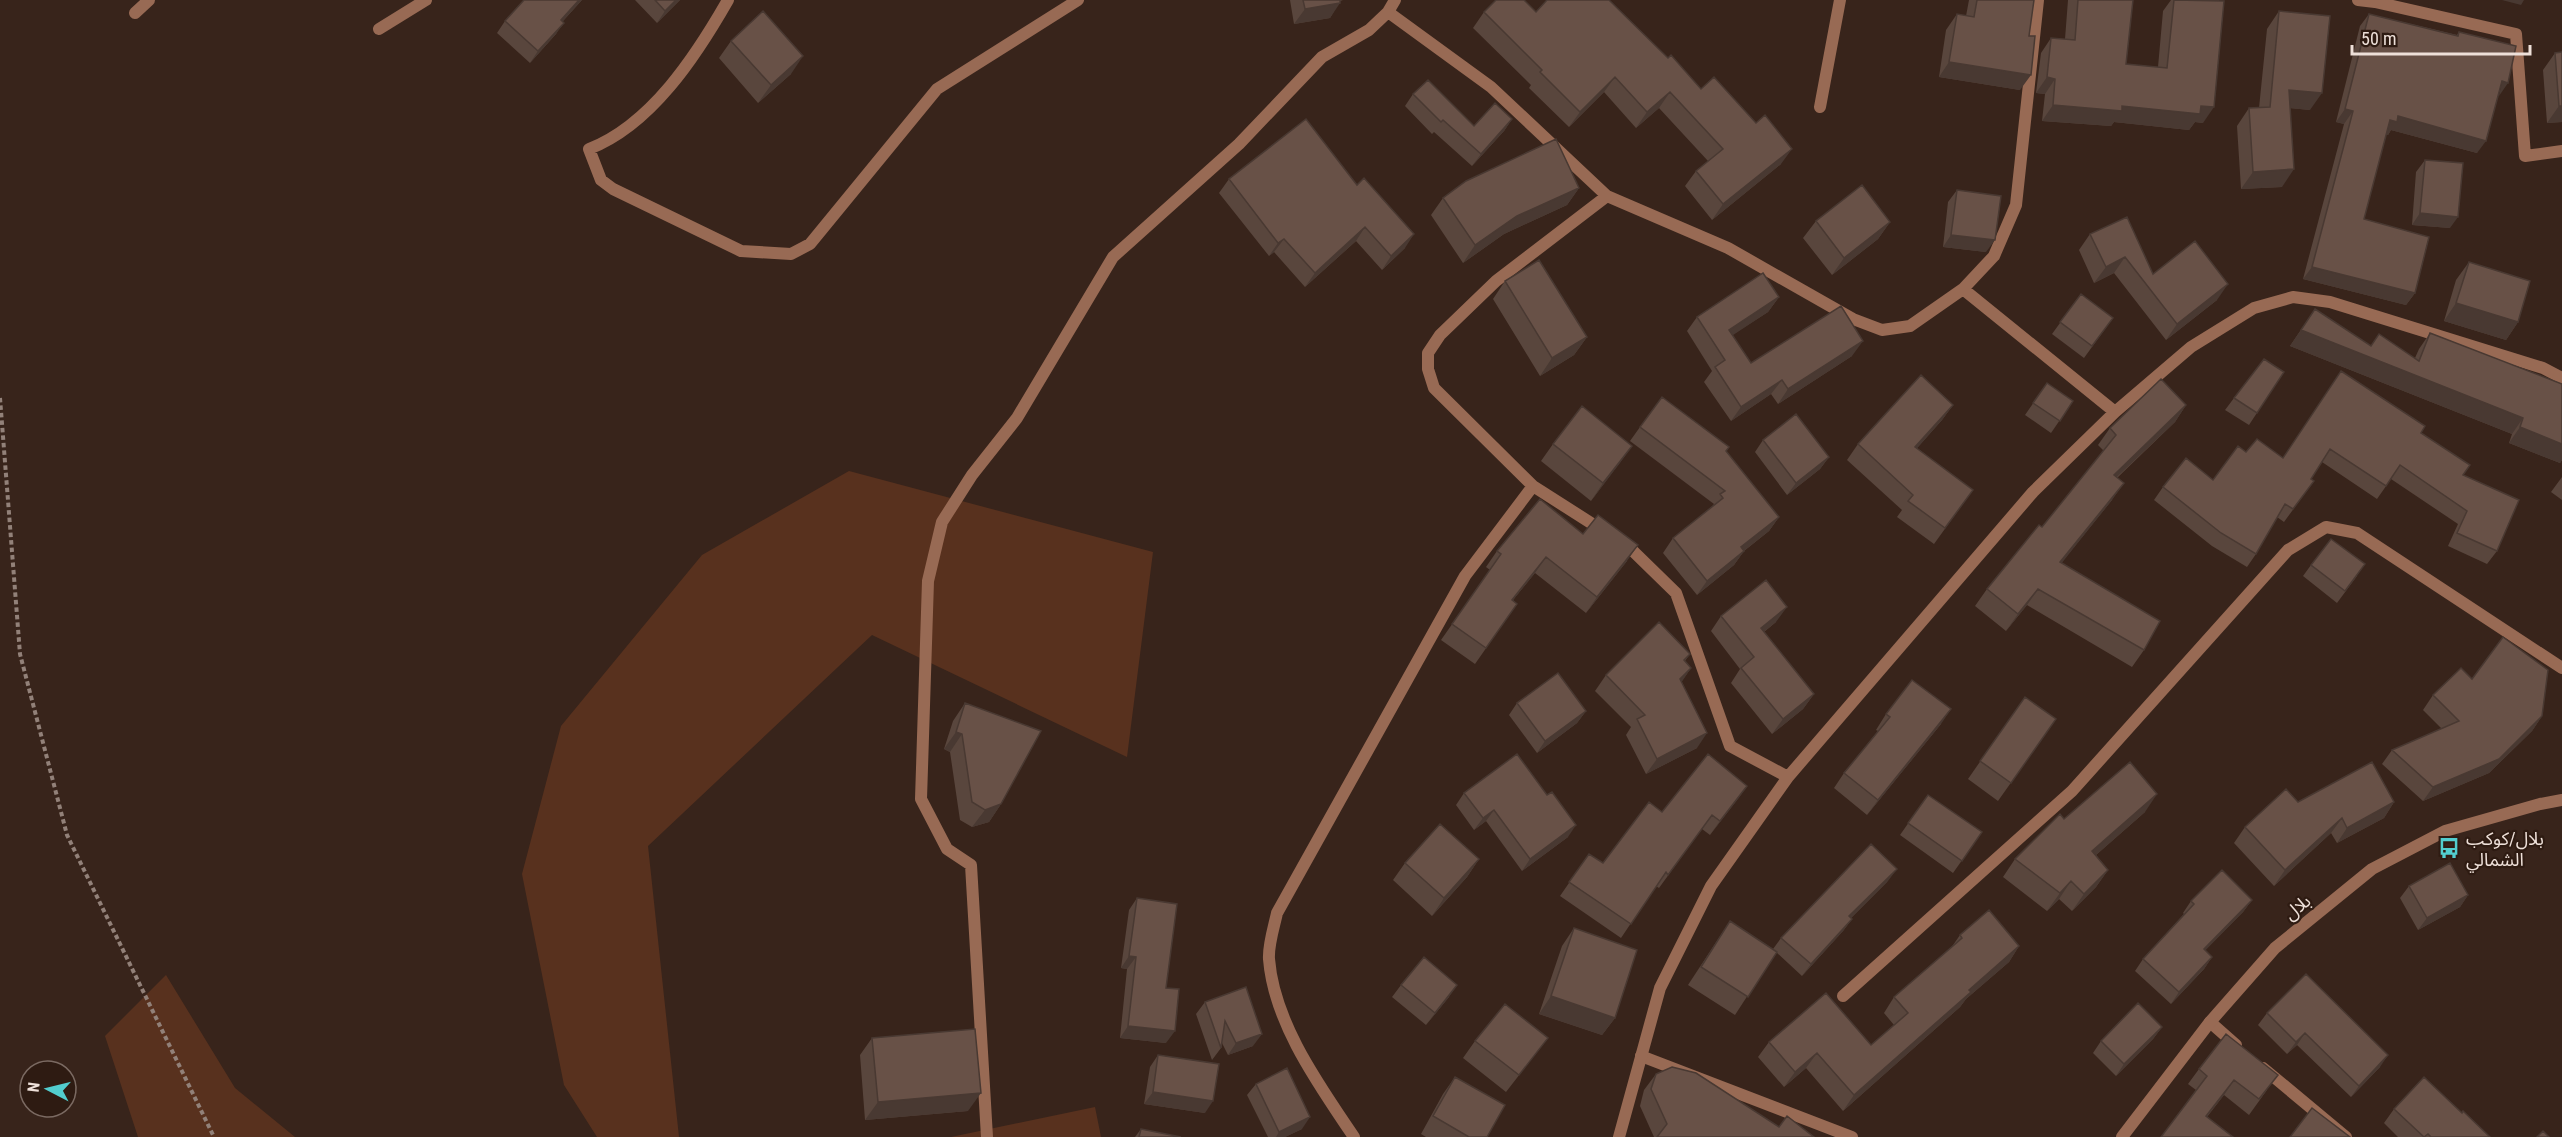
<svg xmlns="http://www.w3.org/2000/svg" width="2562" height="1137" viewBox="0 0 2562 1137" font-family="'Roboto Condensed','Noto Sans Arabic',sans-serif">
<style>
.green{fill:#58311e}
.lines{fill:none;stroke-linecap:round;stroke-linejoin:round}
.path{stroke:#928179;stroke-width:4;stroke-dasharray:4.5 3;stroke-linecap:butt}
.lane{stroke:#986a54;stroke-width:12}
.street{stroke:#986a54;stroke-width:12}
.wall{fill:#59463d}
.shaded-wall{fill:#493932}
.building{fill:#685147;stroke:#493932;stroke-width:1.5}
.labels{text-anchor:middle;dominant-baseline:central;stroke-width:4.5;stroke-linejoin:round;paint-order:stroke}
.poi-label{font-size:18px;fill:#eee0d9;stroke:#2e1b12;text-anchor:start}
.street-label{font-size:18px;fill:#eee0d9;stroke:#2e1b12}
</style>
<rect width="100%" height="100%" fill="#38241b"/>
<path class="green" d="M849,471L1153,552L1127,757L872,635L648,846L679,1137H597L564,1085L522,874L561,726L702,555Z
M166,975L235,1088L295,1137H138L105,1036Z
M1095,1107L1101,1137H951Z"/>
<g class="lines">
<path class="path" d="M0,398L20,654L67,835L214,1137"/>
<path class="lane" d="M2210,1022L2236,1045
M1641,1056L1852,1137
M2263,1068L2346,1137"/>
<path class="street" d="M728,0C696,56 651,125 589,149L601,180L613,189L741,251L791,254L810,244L937,89L1078,0
M2358,0L2375,2L2516,34L2525,156L2562,151
M1388,12L1491,87L1607,196L1728,248L1853,319L1882,330L1910,326L1963,289L2115,412
M135,13L149,0
M379,29L426,0
M1820,107L1840,0
M1963,289L1994,256L2016,205L2038,0
M1605,532L1533,486L1434,388L1428,369V353L1440,335L1496,281L1607,196
M1619,542L1634,552L1676,593L1730,746L1788,777
M1843,996L2072,791L2288,550L2326,527L2357,533L2562,668
M987,1137L971,865L947,849L921,799L928,581L942,522L972,475L1017,418L1113,257L1239,144L1322,57L1369,30L1388,12L1395,0
M1354,1137C1319,1085 1274,1023 1269,959C1268,945 1274,927 1277,913L1465,576L1533,486
M1619,1137L1660,988L1711,886L1788,777L2033,492L2115,412L2191,347L2254,308L2293,297L2330,302L2543,368L2562,378
M2122,1137L2210,1022L2275,948L2372,869L2445,831L2540,804L2562,800"/>
</g>
<path class="wall" d="M582,0L563,21L556,34L530,63L497,33L505,21Z
M635,0H680L657,23Z
M1290,0H1343L1340,1L1330,18L1294,24Z
M1969,0H2034L2020,90L1939,77L1946,30L1957,14L1966,16Z
M2068,0H2133L2126,64L2158,67L2163,11L2171,0H2219L2203,123L2195,122L2189,130L2114,122L2111,126L2042,121L2045,94L2036,93L2041,53L2051,38L2065,39Z
M2279,11L2310,110L2290,108L2282,187L2241,189L2237,126L2249,108H2259L2267,29Z
M1484,12H1536L1668,58L1781,164L1712,220L1685,186L1696,171L1708,161L1659,108L1636,128L1604,92L1569,127L1529,88L1531,85L1473,28Z
M2369,14L2457,35L2459,32L2498,95L2477,153L2391,130L2388,135L2386,134L2364,219L2415,293L2406,305L2303,279L2344,124L2336,122L2360,26Z
M731,41L791,74L758,103L719,58Z
M2562,52V122L2547,123L2543,70L2555,53Z
M1413,94L1474,126L1512,119L1504,131L1472,166L1434,132L1432,134L1405,106Z
M1306,119L1405,248L1382,270L1356,241L1305,287L1274,252L1269,256L1219,193L1229,179Z
M2425,160L2450,228L2412,225L2416,172Z
M1579,188L1567,205L1504,234L1463,263L1431,215L1443,198Z
M1957,190L1986,252L1943,247L1948,202Z
M1816,221L1890,222L1878,239L1832,275L1803,238Z
M2090,234L2153,274L2217,300L2166,340L2114,273L2094,283L2079,250Z
M2469,262L2518,322L2506,340L2444,321L2456,280Z
M1505,281L1587,337L1574,355L1540,376L1493,299Z
M2081,294L2113,318L2084,358L2052,334Z
M1779,297L1768,312L1732,335L1751,363L1852,356L1778,404L1771,394L1731,421L1704,382L1712,371L1687,331L1697,317Z
M2315,309L2371,346L2415,358L2419,349L2430,333L2562,384V460L2560,463L2509,443L2512,434L2290,346Z
M2284,372L2249,425L2225,410L2234,398Z
M2047,383L2073,401L2051,433L2025,415Z
M1953,405L1942,420L1917,448L1973,490L1934,544L1897,517L1902,510L1847,460L1858,444Z
M2186,405L2175,422L2117,478L2112,500L2061,563L2144,650L2132,667L2027,605L2006,631L1975,606L1987,589L2042,527L2104,451L2098,445L2110,428Z
M1640,427L1726,451L1779,517L1769,531L1744,551L1734,565L1697,595L1663,553L1673,538L1711,508L1714,504L1630,441Z
M2421,433L2463,475L2497,551L2487,564L2448,546L2458,524L2391,479L2377,499L2322,462L2311,479L2314,481L2284,522L2277,517L2256,554L2247,567L2212,546L2154,500L2163,487L2213,480L2246,452L2283,458Z
M1763,440L1829,457L1820,469L1787,495L1755,452Z
M1553,444L1632,446L1591,501L1541,461Z
M2562,477V500L2551,492Z
M1583,534L1627,561L1586,613L1535,573L1513,600L1517,604L1475,664L1441,640L1490,570L1486,567L1497,551Z
M2311,565L2357,576L2337,603L2303,576Z
M1721,616L1776,622L1764,632L1814,694L1803,709L1772,734L1731,683L1740,669L1711,631Z
M1690,654L1685,661L1691,668L1681,682L1697,748L1646,774L1626,735L1631,727L1595,691L1606,675Z
M2472,679L2542,716L2532,731L2489,773L2423,801L2382,764L2392,750L2442,729L2423,710L2433,695Z
M2025,697L2056,719L1998,801L1968,779Z
M965,703L1001,804L989,822L972,827L960,820L950,752L944,749L953,721Z
M1517,703L1586,711L1577,723L1537,753L1509,715Z
M1886,714L1941,724L1867,815L1834,788L1844,773L1878,731L1876,730Z
M1747,786L1710,835L1702,829L1659,888L1656,886L1621,938L1560,896L1589,854L1603,863L1662,812Z
M1464,793L1547,795L1568,837L1522,871L1486,821L1474,830L1456,805Z
M1928,795L1982,832L1953,873L1900,835Z
M2298,802H2394L2384,818L2337,843L2331,833L2274,886L2234,843L2245,827Z
M2145,812L2096,855L2108,870L2096,887L2072,911L2059,899L2047,911L2003,877L2015,859L2064,819Z
M1479,859L1467,877L1432,916L1393,880L1405,863Z
M1888,881L1851,918L1852,919L1843,931L1802,976L1776,952L1735,1015L1688,985L1730,921L1773,949L1781,938Z
M2409,886L2468,895L2460,907L2418,930L2400,898Z
M1137,898L1166,1043L1120,1038L1127,969L1121,968L1129,910Z
M2252,900L2243,912L2205,950L2212,957L2204,969L2171,1004L2135,971L2143,959L2184,914L2183,913L2191,901Z
M1574,928L1615,1018L1602,1035L1539,1014L1562,946Z
M1960,935L2019,946L2009,962L1966,999L1960,1007L1843,1111L1806,1068L1784,1087L1758,1057L1769,1042L1871,1045L1894,1025L1884,1013L1894,997L1951,948Z
M1401,985L1449,997L1426,1025L1392,997Z
M1205,1002L1253,1046L1228,1055L1222,1043L1221,1048L1212,1060L1196,1014Z
M2267,1013L2380,1067L2351,1097L2297,1045L2287,1054L2258,1025Z
M2162,1027L2153,1039L2116,1076L2093,1053L2101,1041Z
M872,1038L968,1111L865,1120L860,1055Z
M1548,1038L1506,1092L1463,1058L1475,1041Z
M1158,1055L1205,1113L1144,1104L1150,1067Z
M2199,1069L2267,1090L2249,1115L2224,1095L2207,1117L2161,1137L2196,1090L2188,1084Z
M1656,1074L1779,1127L1814,1137H1654L1640,1106L1644,1090Z
M1455,1077L1487,1137H1426L1421,1134L1443,1094Z
M1256,1084L1302,1129L1285,1137H1268L1247,1095Z
M2394,1109L2462,1113L2490,1137H2398L2384,1123Z
M1141,1129L1181,1137H1135Z"/>
<path class="shaded-wall" d="M579,0H582L553,32L561,20Z
M676,0H680L657,23L665,11Z
M2502,0H2524L2521,5Z
M1340,3L1330,18L1294,24L1305,9Z
M564,23L556,34L530,63L538,51Z
M803,56L791,74L758,103L771,85Z
M1949,62L2031,75L2020,90L1939,77Z
M1615,77L1604,92L1569,127L1580,112Z
M2047,77L2055,79L2045,94L2036,93Z
M2502,81L2508,83L2499,96Z
M2289,90L2322,93L2310,110L2277,107Z
M1670,92L1659,108L1636,128L1647,112Z
M2053,105L2201,106L2214,107L2203,123L2195,122L2189,130L2114,122L2111,126L2042,121Z
M2559,106H2562V122L2547,123Z
M2345,109L2353,111L2344,124L2336,122Z
M2398,116L2486,141L2477,153L2391,130L2388,135L2381,133L2390,120Z
M1512,119L1504,131L1472,166L1481,154Z
M1792,149L1781,164L1712,220L1723,204Z
M2294,169L2282,187L2241,189L2253,172Z
M1579,188L1567,205L1504,234L1463,263L1475,245L1517,216Z
M2420,213L2458,217L2450,228L2412,225Z
M1890,222L1878,239L1832,275L1844,258Z
M1365,227L1356,241L1305,287L1315,273Z
M1414,234L1405,248L1382,270L1391,256Z
M1951,235L1995,240L1986,252L1943,247Z
M1284,239L1274,252L1269,256L1278,243Z
M2125,257L2114,273L2094,283L2106,267Z
M2312,267L2415,293L2406,305L2303,279Z
M2228,284L2217,300L2166,340L2177,324Z
M1779,297L1768,312L1718,345L1729,330Z
M2456,303L2518,322L2506,340L2444,321Z
M2301,330L2523,418L2512,434L2290,346Z
M1587,337L1574,355L1540,376L1552,358Z
M1863,341L1852,356L1778,404L1788,389Z
M1782,380L1771,394L1731,421L1741,407Z
M1953,405L1942,420L1904,463L1915,447Z
M2186,405L2175,422L2102,491L2114,475Z
M2520,427L2562,444V460L2560,463L2509,443Z
M1632,446L1620,463L1591,501L1603,483Z
M1829,457L1820,469L1787,495L1796,483Z
M2124,483L2112,500L2049,579L2060,562Z
M1779,517L1769,531L1731,561L1741,547Z
M1638,545L1627,561L1586,613L1597,597Z
M1744,551L1734,565L1697,595L1707,581Z
M1546,557L1535,573L1500,616L1512,600Z
M2038,589L2027,605L2006,631L2018,614Z
M1787,607L1776,622L1750,643L1761,628Z
M1691,668L1681,683L1680,679Z
M1814,694L1803,709L1772,734L1783,719Z
M1951,709L1941,724L1867,815L1878,800Z
M1586,711L1577,723L1537,753L1545,741Z
M2542,716L2532,731L2489,773L2423,801L2433,787Z
M956,732L962,734L950,752L944,749Z
M1707,733L1697,748L1646,774L1657,759Z
M1747,786L1738,799L1710,835L1720,821Z
M2157,794L2145,812L2080,869L2092,851Z
M2394,802L2384,818L2337,843L2347,828Z
M1001,804L989,822L972,827L985,810Z
M1494,810L1486,821L1474,830L1483,818Z
M2342,818L2331,833L2274,886L2285,870Z
M1576,825L1568,837L1522,871L1530,859Z
M1479,859L1467,877L1432,916L1444,898Z
M1897,869L1888,881L1841,928L1849,916Z
M2108,870L2096,887L2072,911L2084,894Z
M2071,881L2059,899L2047,911L2060,893Z
M2468,895L2460,907L2418,930L2427,918Z
M2252,900L2243,912L2195,961L2204,949Z
M1852,919L1843,931L1802,976L1811,964Z
M2019,946L2009,962L1966,999L1960,1007L1843,1111L1854,1095L1969,990Z
M1129,956L1136,957L1127,969L1121,968Z
M2212,957L2204,969L2171,1004L2179,992Z
M1457,985L1449,997L1426,1025L1435,1013Z
M1551,996L1615,1018L1602,1035L1539,1014Z
M1128,1026L1175,1031L1166,1043L1120,1038Z
M2162,1027L2153,1039L2116,1076L2124,1064Z
M2305,1033L2297,1045L2287,1054L2296,1042Z
M1262,1034L1253,1046L1228,1055L1236,1043Z
M1817,1053L1806,1068L1784,1087L1795,1072Z
M2388,1055L2380,1067L2351,1097L2359,1086Z
M2234,1080L2224,1095L2195,1131L2206,1116Z
M1153,1092L1213,1101L1205,1113L1144,1104Z
M981,1093L968,1111L865,1120L878,1102Z
M1310,1117L1302,1129L1285,1137H1276L1279,1132Z"/>
<path class="building" d="M524,0H579L561,20L564,23L538,51L505,21Z
M655,0H676L665,11Z
M1303,0H1340V3L1305,9Z
M1496,0H1524L1536,12L1547,0H1609L1668,58L1671,55L1701,89L1714,77L1756,123L1765,115L1792,149L1723,204L1696,171L1723,149L1670,92L1647,112L1615,77L1580,112L1540,72L1542,70L1484,12Z
M1977,0H2034L2029,36H2035L2031,75L1949,62L1957,14L1974,17Z
M2078,0H2133L2126,64L2167,68L2174,0L2224,1L2214,107L2201,106L2200,114L2122,106V111L2053,105L2055,79L2047,77L2051,38L2075,40Z
M763,11L803,56L771,85L731,41Z
M2279,11L2330,16L2322,93L2289,90L2294,169L2253,172L2249,108L2270,107Z
M2369,14L2458,36L2459,32L2516,46L2508,83L2502,81L2486,141L2398,116L2397,122L2390,120L2364,219L2429,237L2415,293L2312,267L2353,111L2345,109Z
M2562,52V106H2559L2555,53Z
M1428,80L1474,126L1495,103L1512,119L1481,154L1443,120L1441,122L1413,94Z
M1306,119L1357,185L1364,178L1414,234L1391,256L1365,227L1315,273L1284,239L1278,243L1229,179Z
M1556,139L1579,188L1517,216L1475,245L1443,198L1466,181Z
M2425,160L2463,163L2458,217L2420,213Z
M1862,185L1890,222L1844,258L1816,221Z
M1957,190L2001,196L1995,240L1951,235Z
M2127,217L2153,274L2195,241L2228,284L2177,324L2125,257L2106,267L2090,234Z
M1539,260L1587,337L1552,358L1505,281Z
M2469,262L2530,281L2518,322L2456,303Z
M1763,273L1779,297L1729,330L1751,363L1841,306L1863,341L1788,389L1782,380L1741,407L1715,367L1725,360L1697,317Z
M2081,294L2113,318L2092,346L2060,322Z
M2315,309L2371,346L2379,334L2419,361L2430,333L2562,384V444L2520,427L2523,418L2301,330Z
M2264,359L2284,372L2257,413L2234,398Z
M2341,371L2425,426L2421,433L2470,465L2463,475L2519,500L2497,551L2457,533L2467,511L2400,465L2386,486L2330,449L2311,479L2314,481L2293,509L2285,504L2256,554L2221,533L2163,487L2186,458L2213,480L2238,446L2246,452L2257,439L2283,458Z
M1921,375L1953,405L1915,447L1973,490L1945,528L1908,501L1913,495L1858,444Z
M2161,379L2186,405L2114,475L2124,483L2060,562L2160,621L2144,650L2038,589L2018,614L1987,589L2039,525L2042,527L2116,435L2110,428Z
M2047,383L2073,401L2060,421L2033,403Z
M1662,397L1729,447L1726,451L1779,517L1741,547L1744,551L1707,581L1673,538L1723,498L1720,494L1725,491L1640,427Z
M1582,406L1632,446L1603,483L1553,444Z
M1796,414L1829,457L1796,483L1763,440Z
M1540,499L1583,534L1598,515L1638,545L1597,597L1546,557L1512,600L1517,604L1486,648L1452,624L1501,554L1497,551Z
M2331,539L2365,564L2345,591L2311,565Z
M1766,580L1787,607L1761,628L1814,694L1783,719L1741,668L1754,657L1721,616Z
M1659,622L1690,654L1684,660L1691,668L1680,679L1707,733L1657,759L1637,719L1645,715L1606,675Z
M2503,637L2548,670L2542,716L2499,759L2433,787L2392,750L2459,721L2433,695L2461,668L2472,679Z
M1558,673L1586,711L1545,741L1517,703Z
M1912,680L1951,709L1878,800L1844,773L1890,717L1886,714Z
M2025,697L2056,719L2011,783L1980,761Z
M965,703L1041,731L1001,804L985,810L972,802L962,734L956,732Z
M1517,754L1547,795L1552,792L1576,825L1530,859L1494,810L1483,818L1464,793Z
M1708,754L1747,786L1720,821L1712,815L1668,875L1666,872L1631,924L1569,882L1589,854L1603,863L1649,802L1662,812Z
M2130,762L2157,794L2092,851L2108,870L2084,894L2071,881L2060,893L2015,859L2060,814L2064,819Z
M2372,762L2394,802L2347,828L2342,818L2285,870L2245,827L2286,789L2298,802Z
M1928,795L1982,832L1962,861L1908,823Z
M1440,824L1479,859L1444,898L1405,863Z
M1871,844L1897,869L1849,916L1852,919L1811,964L1781,938Z
M2450,863L2468,895L2427,918L2409,886Z
M2222,870L2252,900L2204,949L2212,957L2179,992L2143,959L2194,904L2191,901Z
M1137,898L1177,904L1166,988L1179,989L1175,1031L1128,1026L1136,957L1129,956Z
M1989,910L2019,946L1969,990L1971,992L1854,1095L1817,1053L1795,1072L1769,1042L1826,993L1871,1045L1908,1013L1894,997L1962,938L1960,935Z
M1730,921L1777,952L1748,997L1701,967Z
M1574,928L1637,950L1615,1018L1551,996Z
M1424,957L1457,985L1435,1013L1401,985Z
M2306,974L2388,1055L2359,1086L2305,1033L2296,1042L2267,1013Z
M1246,987L1262,1034L1236,1043L1225,1021L1221,1048L1205,1002Z
M2138,1003L2162,1027L2124,1064L2101,1041Z
M1505,1004L1548,1038L1519,1075L1475,1041Z
M975,1029L981,1093L878,1102L872,1038Z
M2226,1034L2278,1075L2259,1099L2234,1080L2206,1116L2233,1137H2161L2207,1076L2199,1069Z
M1158,1055L1219,1064L1213,1101L1153,1092Z
M1672,1067L1696,1073L1779,1127L1787,1116L1814,1137H1657L1667,1124L1651,1089L1656,1074Z
M1287,1068L1310,1117L1279,1132L1256,1084Z
M1455,1077L1505,1105L1487,1137H1469L1433,1116Z
M2424,1077L2462,1113L2463,1111L2490,1137H2431L2428,1134L2424,1137L2394,1109Z
M2312,1108L2350,1137H2290Z
M1141,1129L1181,1137H1139Z
M2543,1131L2549,1137H2537Z"/>
<defs>
<symbol id="bus-bare" viewBox="-9 -9 18 18"><path d="M-5-6H5V4H4V6H2V4H-2V6H-4V4H-5ZM-3.5-4V0h7V-4ZM-3.5 1.2v1.5H-2V1.2ZM2 1.2v1.5H3.5V1.2Z" fill="#52cdce" stroke="#2e1b12" stroke-width="2.5" paint-order="stroke"/></symbol>
</defs>
<g fill-rule="evenodd">
<use href="#bus-bare" x="2434" y="833" width="30" height="30"/>
</g>
<g class="labels">
<g class="poi-label">
<text x="2466" y="838">بلال/كوكب<tspan x="2466" dy="21">الشمالي</tspan></text>
</g>
<g class="street-label">
<text transform="translate(2297 907) rotate(-39)">بلال</text>
</g>
</g>
<g transform="translate(48 1089) rotate(277)"><circle r="28" fill="#2e1b12" stroke="#7b6a62" stroke-width="1.5"/>
<path d="M0-4.5L10 22L0 15L-10 22Z" fill="#52cdce"/>
<text y="-9" font-size="16" font-weight="bold" text-anchor="middle" fill="#eee0d9">N</text>
</g>
<path d="M2352 45v9h178v-9" fill="none" stroke="#eee0d9" stroke-width="3"/>
<text x="2361" y="45" font-size="18" fill="#eee0d9" stroke="#2e1b12" stroke-width="4.5" paint-order="stroke">50 m</text>
</svg>
